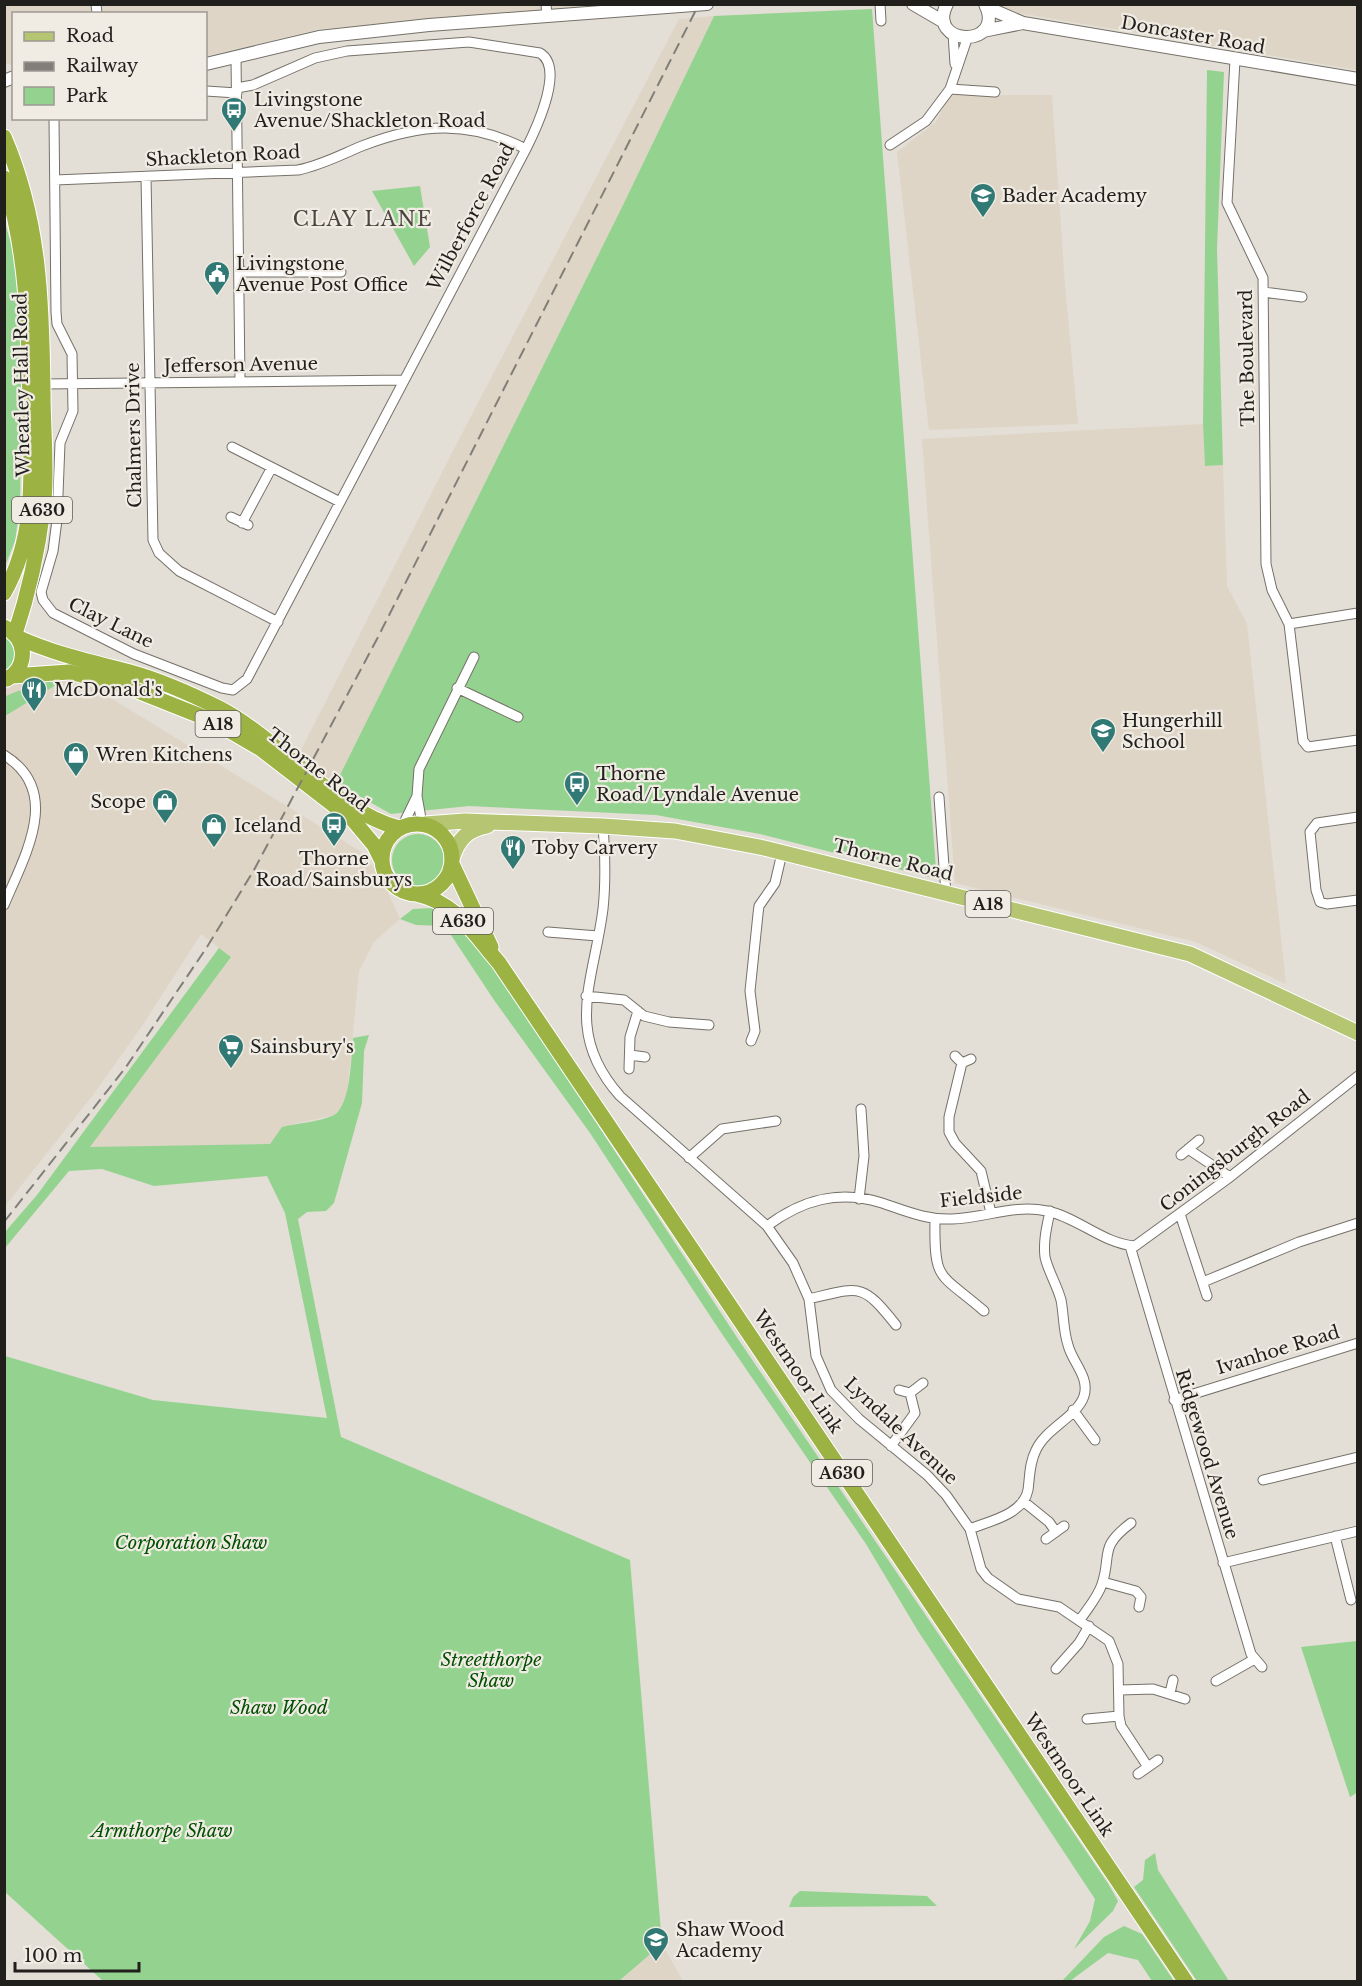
<svg xmlns="http://www.w3.org/2000/svg" width="1362" height="1986" viewBox="0 0 1362 1986" font-family="'Libre Baskerville',serif">
<style>
.built{fill:#ded5c6}
.green{fill:#94d38f}
.lines{fill:none;stroke-linecap:round;stroke-linejoin:round}
.minor-casing{stroke:#757169;stroke-width:11}
.tertiary-casing{stroke:#757169;stroke-width:14}
.primary-casing{stroke:#fff;stroke-width:17}
.trunk-casing{stroke:#fff;stroke-width:17}
.minor{stroke:#fff;stroke-width:9}
.tertiary{stroke:#fff;stroke-width:12}
.primary{stroke:#b5c572;stroke-width:15}
.trunk{stroke:#9cb243;stroke-width:15}
.rail{stroke:#827e79;stroke-width:2;stroke-dasharray:12 6;stroke-linecap:butt}
.labels{text-anchor:middle;dominant-baseline:central;stroke-width:4.5;stroke-linejoin:round;paint-order:stroke}
.shield{fill:#f0ebe3;stroke:#5f5c58;stroke-width:1.5}
.shield-label{font-size:16px;font-weight:bold;fill:#211f1c}
.street-label{font-size:18px;fill:#211f1c;stroke:#f0ebe3}
.poi-label{font-size:18px;fill:#211f1c;stroke:#f0ebe3;text-anchor:start}
.park-label{font-size:18px;font-style:italic;fill:#015002;stroke:#f0ebe3}
.neighbourhood-label{font-size:20px;letter-spacing:1.5px;fill:#4b4740;stroke:#f0ebe3}
</style>
<rect width="100%" height="100%" fill="#e3ded6"/>
<path class="built" d="M5,5H639L320,29L206,56V14H14L13,65L5,63Z
M971,5H1357V70Z
M714,16L624,203L336,783L297,758L456,445L679,19Z
M950,95H1052L1065,286L1078,424L929,430L897,152L936,122Z
M1203,424L1205,466L1223,465L1227,586L1247,624L1286,984L1196,942L955,883L922,439Z
M5,669L70,673L360,851L380,875L400,919L374,942L359,971L347,1094L342,1108L333,1115L282,1127L270,1144L89,1148L231,957L201,934L142,1026L93,1095L5,1206Z
M662,1944L683,1981H619Z"/>
<path class="green" d="M872,9L936,870L929,877L760,834L656,815L469,806L391,814L336,783L624,203L714,16Z
M1207,70L1224,72L1217,249L1223,465L1205,466L1203,424Z
M420,186L430,247L414,266L372,191Z
M4,220L17,263L22,309L20,506L15,541L5,566Z
M5,637C19,645 19,662 5,671Z
M59,675L61,682L5,716L4,698L8,695Z
M392 860a26 26 0 1 1 52 0a26 26 0 1 1-52 0Z
M433,908L456,924L496,970L738,1339L1109,1885L1118,1901L1113,1911L1074,1949L1090,1921L1095,1899L918,1631L866,1544L720,1331L590,1133L494,1000L445,926L416,925L400,919L413,909Z
M219,948L231,957L90,1147L270,1144L282,1127C298,1123 320,1122 334,1115C351,1105 351,1057 353,1038L369,1035L364,1051L362,1103L334,1203L326,1211L307,1212L298,1219L341,1437L630,1560L662,1944L619,1981H103L5,1892V1356L153,1400L327,1418L285,1213L267,1176L154,1186L102,1169L69,1171L5,1248V1232L37,1195Z
M1357,1641L1358,1792L1350,1797L1301,1647Z
M1155,1853L1158,1870L1229,1981H1197L1134,1887L1143,1880L1145,1860Z
M800,1891L927,1896L937,1906L789,1907L793,1897Z
M1124,1926L1142,1934L1174,1981H1152L1138,1960L1108,1953L1070,1981H1062L1104,1937Z"/>
<g class="lines">
<defs>
<path id="minor" d="M96,4L97,14
M546,4L547,17
M880,4L881,21
M953,34L955,64
M236,58L240,380
M1235,60L1227,203L1263,278L1266,564L1272,590L1289,624L1358,613
M950,89L995,92
M206,91L237,93
M54,118L56,312L57,324L72,354L73,411L60,443L57,520L53,551L41,592L43,600L53,613L134,654L222,688L233,690L247,679L526,149C536,129 565,68 540,53L469,42L347,51L315,58L253,85L237,88
M890,145L926,121L950,89L967,39
M146,177L153,540L159,553L179,571L278,622
M55,180L298,170C322,165 340,155 362,146C421,123 469,120 526,149
M239,272H341
M1263,292L1302,297
M43,384L404,380
M232,447L340,502
M231,517L248,525
M242,523L271,469
M1289,624L1303,741L1308,747L1358,740
M457,688L518,717
M4,755C63,791 25,855 4,905
M939,797L946,894
M1358,817L1317,823L1310,832L1316,890L1320,902L1327,904L1358,900
M422,824L417,796L419,769L474,657
M603,826C605,853 606,881 603,909C594,981 563,1032 620,1096L767,1226L793,1263L809,1299L816,1356L831,1390L859,1419L927,1475L946,1495L970,1529L981,1569L988,1578L1018,1599L1059,1607L1109,1641L1118,1664L1119,1716L1121,1726L1148,1767
M402,827L417,796
M548,932L598,936
M586,996L624,1000L644,1016L669,1022L709,1025
M751,1041L755,1031L750,991L758,914L759,906L775,883L782,853
M630,1055L645,1057
M955,1056L962,1063L971,1059
M962,1063L949,1117V1132L955,1143L981,1171L991,1213
M629,1069L630,1037L638,1011
M1188,1149L1230,1177
M1181,1155L1199,1140
M689,1158L722,1129L776,1121
M859,1199L864,1156L861,1109
M1180,1214L1207,1296
M935,1219C934,1283 939,1272 984,1311
M767,1226C802,1200 839,1189 882,1203C906,1211 926,1220 952,1219C985,1218 1014,1204 1047,1211C1077,1217 1104,1244 1135,1246L1230,1177L1358,1076
M1130,1246L1251,1654L1262,1667
M1203,1282L1299,1242L1358,1223
M809,1299C860,1287 862,1282 896,1325
M899,1390L910,1393L923,1383
M1174,1400L1358,1343
M1073,1410L1095,1440
M891,1446L915,1413L910,1393
M1263,1480L1358,1457
M1023,1501L1049,1522L1056,1532
M970,1529C989,1521 1023,1515 1028,1490C1030,1476 1029,1464 1036,1450C1046,1428 1077,1417 1084,1396C1090,1377 1072,1362 1068,1345C1063,1330 1064,1315 1061,1300C1057,1285 1048,1271 1045,1257C1043,1241 1047,1226 1050,1211
M1335,1536L1351,1600
M1046,1539L1064,1526
M1223,1563L1358,1531
M1103,1582L1136,1591L1141,1597L1139,1607
M1080,1620C1087,1609 1098,1597 1102,1584C1112,1554 1098,1548 1131,1523
M1056,1669L1079,1643L1089,1626
M1216,1681L1253,1660
M1120,1690L1153,1689L1185,1699
M1170,1693L1173,1680
M1087,1719L1119,1716
M1138,1774L1158,1760"/>
<path id="tertiary" d="M913,4L944,22
M947,4C925,47 1007,49 985,4
M986,7L1023,23L1358,79
M983,31L1023,23
M206,64L319,37L429,25L707,4
M4,81L14,77"/>
<path id="primary" d="M425,824L465,821L603,826L675,831L764,848L1190,954L1358,1033
M452,859C458,839 467,830 487,826"/>
<path id="trunk" d="M4,137C40,220 42,303 43,392C43,427 47,465 44,501C39,545 29,592 15,634
M4,178C28,254 29,331 30,409C31,474 37,535 4,593
M4,627C27,638 29,666 7,679
M17,637C54,654 91,662 130,672C159,680 191,694 219,708C279,739 336,812 399,828
M12,676L69,672L125,686L213,721L261,749L353,820L374,845L382,861
M382 859a35 35 0 1 1 70 0a35 35 0 1 1-70 0Z
M452,864L491,947
M416,894C457,903 473,933 499,963L1186,1982"/>
</defs>
<use href="#minor" class="minor-casing"/>
<use href="#tertiary" class="tertiary-casing"/>
<use href="#primary" class="primary-casing"/>
<use href="#trunk" class="trunk-casing"/>
<use href="#minor" class="minor"/>
<use href="#tertiary" class="tertiary"/>
<use href="#primary" class="primary"/>
<use href="#trunk" class="trunk"/>
<path class="rail" d="M4,1222L126,1067L207,947L254,870L377,639L699,4"/>
</g>
<defs>
<symbol id="bus-pin" viewBox="-11 -11 22 30"><path d="M0 17L-7.5 6A9.5 9.5 0 1 1 7.5 6Z" fill="#307974" stroke="#f0ebe3"/><path d="M-5-6H5V4H4V6H2V4H-2V6H-4V4H-5ZM-3.5-4V0h7V-4ZM-3.5 1.2v1.5H-2V1.2ZM2 1.2v1.5H3.5V1.2Z" fill="#fff"/></symbol>
<symbol id="school-pin" viewBox="-11 -11 22 30"><path d="M0 17L-7.5 6A9.5 9.5 0 1 1 7.5 6Z" fill="#307974" stroke="#f0ebe3"/><path d="M0-5L7-2L0 1L-7-2ZM-4 1L0 2.5L4 1V4Q0 6-4 4Z" fill="#fff"/></symbol>
<symbol id="civic-pin" viewBox="-11 -11 22 30"><path d="M0 17L-7.5 6A9.5 9.5 0 1 1 7.5 6Z" fill="#307974" stroke="#f0ebe3"/><path d="M-.6-6.5H3V-4.5H.6V-3L4-1V1h2V6H-6V1h2V-1L-.6-3ZM-1.2 2.5V6h2.4V2.5Z" fill="#fff"/></symbol>
<symbol id="restaurant-pin" viewBox="-11 -11 22 30"><path d="M0 17L-7.5 6A9.5 9.5 0 1 1 7.5 6Z" fill="#307974" stroke="#f0ebe3"/><path d="M-5-6h1v4h1v-4h1v4h1v-4h1v5L-1.5 .5V6h-2V.5L-5-1ZM5-6V6H3V1.5H1.5Q1.5-4 5-6Z" fill="#fff"/></symbol>
<symbol id="shop-pin" viewBox="-11 -11 22 30"><path d="M0 17L-7.5 6A9.5 9.5 0 1 1 7.5 6Z" fill="#307974" stroke="#f0ebe3"/><path d="M-5-2.5h2.3a2.7 3.5 0 0 1 5.4 0H5L5.5 6h-11ZM-1.5-2.5h3a1.5 2.3 0 0 0-3 0Z" fill="#fff"/></symbol>
<symbol id="supermarket-pin" viewBox="-11 -11 22 30"><path d="M0 17L-7.5 6A9.5 9.5 0 1 1 7.5 6Z" fill="#307974" stroke="#f0ebe3"/><path d="M-6-5.5h2.5l.6 2H6L4.5 2H-2.5L-4.4-4H-6ZM-1.5 3.2a1.3 1.3 0 1 0 .1 0ZM3 3.2a1.3 1.3 0 1 0 .1 0Z" fill="#fff"/></symbol>
</defs>
<g fill-rule="evenodd">
<use href="#bus-pin" x="219" y="95" width="30" height="40"/>
<use href="#school-pin" x="968" y="181" width="30" height="40"/>
<use href="#civic-pin" x="202" y="259" width="30" height="40"/>
<use href="#restaurant-pin" x="19" y="675" width="30" height="40"/>
<use href="#school-pin" x="1088" y="716" width="30" height="40"/>
<use href="#shop-pin" x="61" y="740" width="30" height="40"/>
<use href="#bus-pin" x="562" y="769" width="30" height="40"/>
<use href="#shop-pin" x="150" y="787" width="30" height="40"/>
<use href="#bus-pin" x="319" y="810" width="30" height="40"/>
<use href="#shop-pin" x="199" y="811" width="30" height="40"/>
<use href="#restaurant-pin" x="498" y="833" width="30" height="40"/>
<use href="#supermarket-pin" x="216" y="1032" width="30" height="40"/>
<use href="#school-pin" x="641" y="1925" width="30" height="40"/>
</g>
<g class="labels">
<g class="shield">
<rect x="12" y="497" width="60" height="26" rx="4.5"/>
<rect x="195.5" y="711" width="45" height="26" rx="4.5"/>
<rect x="965.5" y="891" width="45" height="26" rx="4.5"/>
<rect x="433" y="908" width="60" height="26" rx="4.5"/>
<rect x="812" y="1460" width="60" height="26" rx="4.5"/>
</g>
<g class="shield-label">
<text x="42" y="510">A630</text>
<text x="218" y="724">A18</text>
<text x="988" y="904">A18</text>
<text x="463" y="921">A630</text>
<text x="842" y="1473">A630</text>
</g>
<g class="street-label">
<text transform="translate(1193 35) rotate(10)">Doncaster Road</text>
<text transform="translate(223 156) rotate(-3)">Shackleton Road</text>
<text transform="translate(471 217) rotate(-62)">Wilberforce Road</text>
<text transform="translate(1247 358) rotate(-91)">The Boulevard</text>
<text transform="translate(241 365) rotate(-1)">Jefferson Avenue</text>
<text transform="translate(22 385) rotate(-91)">Wheatley Hall Road</text>
<text transform="translate(134 435) rotate(-91)">Chalmers Drive</text>
<text transform="translate(111 623) rotate(26)">Clay Lane</text>
<text transform="translate(318 770) rotate(38)">Thorne Road</text>
<text transform="translate(893 860) rotate(14)">Thorne Road</text>
<text transform="translate(1235 1151) rotate(-38)">Coningsburgh Road</text>
<text transform="translate(981 1197) rotate(-6)">Fieldside</text>
<text transform="translate(1278 1350) rotate(-17)">Ivanhoe Road</text>
<text transform="translate(798 1372) rotate(56)">Westmoor Link</text>
<text transform="translate(901 1431) rotate(43)">Lyndale Avenue</text>
<text transform="translate(1207 1454) rotate(73)">Ridgewood Avenue</text>
<text transform="translate(1069 1775) rotate(56)">Westmoor Link</text>
</g>
<g class="poi-label">
<text x="254" y="100">Livingstone<tspan x="254" dy="21">Avenue/Shackleton Road</tspan></text>
<text x="1002" y="196">Bader Academy</text>
<text x="236" y="264">Livingstone<tspan x="236" dy="21">Avenue Post Office</tspan></text>
<text x="54" y="690">McDonald's</text>
<text x="1122" y="721">Hungerhill<tspan x="1122" dy="21">School</tspan></text>
<text x="96" y="755">Wren Kitchens</text>
<text x="596" y="774">Thorne<tspan x="596" dy="21">Road/Lyndale Avenue</tspan></text>
<text x="146" y="802" text-anchor="end">Scope</text>
<text x="234" y="826">Iceland</text>
<text x="532" y="848">Toby Carvery</text>
<text x="334" y="859" text-anchor="middle">Thorne<tspan x="334" dy="21">Road/Sainsburys</tspan></text>
<text x="250" y="1047">Sainsbury's</text>
<text x="676" y="1930">Shaw Wood<tspan x="676" dy="21">Academy</tspan></text>
</g>
<g class="park-label">
<text x="191" y="1543">Corporation Shaw</text>
<text x="491" y="1660">Streetthorpe<tspan x="491" dy="21">Shaw</tspan></text>
<text x="279" y="1708">Shaw Wood</text>
<text x="162" y="1831">Armthorpe Shaw</text>
</g>
<g class="neighbourhood-label">
<text x="363" y="219">CLAY LANE</text>
</g>
</g>
<rect width="1362" height="1986" fill="none" stroke="#211f1c" stroke-width="12"/>
<rect x="12" y="12" width="195" height="108" fill="#f0ebe3" stroke="#9d9993" stroke-width="1.5"/>
<rect x="24" y="32" width="30" height="9" fill="#b5c572" stroke="#9d9993" stroke-width="1.5"/>
<text x="66" y="42" font-size="18" fill="#211f1c">Road</text>
<rect x="24" y="62" width="30" height="9" fill="#827e79" stroke="#9d9993" stroke-width="1.5"/>
<text x="66" y="72" font-size="18" fill="#211f1c">Railway</text>
<rect x="24" y="87" width="30" height="18" fill="#94d38f" stroke="#9d9993" stroke-width="1.5"/>
<text x="66" y="102" font-size="18" fill="#211f1c">Park</text>
<path d="M15 1962v9h124v-9" fill="none" stroke="#211f1c" stroke-width="3"/>
<text x="24" y="1962" font-size="18" fill="#211f1c" stroke="#f0ebe3" stroke-width="4.5" paint-order="stroke">100 m</text>
</svg>
